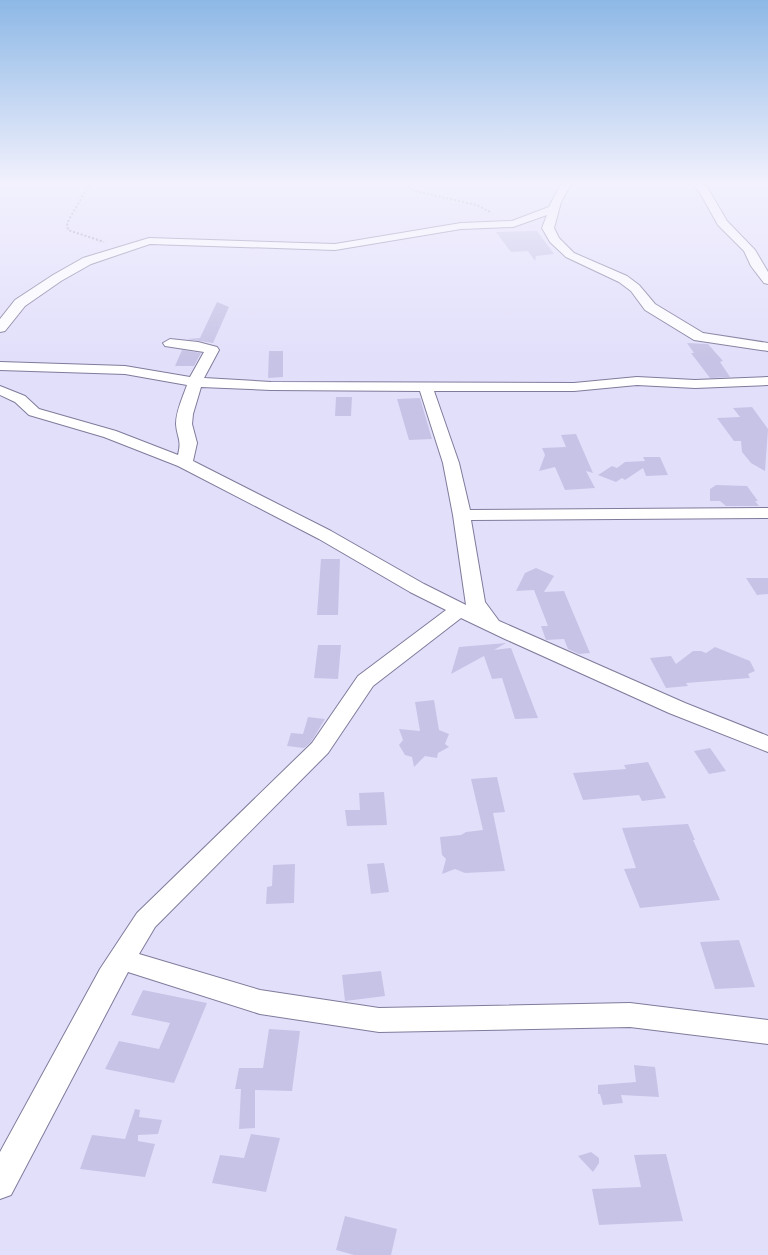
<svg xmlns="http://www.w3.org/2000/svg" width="768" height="1255" viewBox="0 0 768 1255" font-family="'Public Sans',sans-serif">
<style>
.building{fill:#c7c3e6}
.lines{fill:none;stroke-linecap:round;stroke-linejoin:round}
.street-casing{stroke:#7f7b9b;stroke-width:2}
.path{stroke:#9b99af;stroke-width:2;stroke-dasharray:2 2;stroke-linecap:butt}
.street{fill:#fff;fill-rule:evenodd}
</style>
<rect width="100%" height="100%" fill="#e2dffb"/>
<path class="building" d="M537,231L554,254L536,256L535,261L528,251L511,252L496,232Z
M217,302L229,307L213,343L187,339L200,338Z
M687,343L708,344L723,361L720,362L730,377L710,378L691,353H694Z
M182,350L201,353L194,366H175Z
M269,351H283V377L268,378Z
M336,397H352L351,416H335Z
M420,398L432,439L409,440L397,399Z
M752,407L768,429L765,471L751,463L742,452L741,441H734L717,418L740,417L733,408Z
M576,434L593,473L586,471L595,488L565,490L555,467L539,471L545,455L542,448L566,447L561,435Z
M643,457H660L668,475L646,476L643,468L625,480L622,478L616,482L598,475L612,466L617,468L625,462L645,461Z
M716,485L747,486L758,501H755L759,506H726L720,501H710V489Z
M321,559H340L338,615H317Z
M536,568L554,576L544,592L564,591L590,653L579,654L568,649L564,639L546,640L541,626H548L534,590L516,591L525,573Z
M746,578H768V594L757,595Z
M506,643L494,650L511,648L538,718L515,719L502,678L492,679L484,656L451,674L459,647Z
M318,645H341L338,679L314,678Z
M715,647L750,661L755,671L748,674L750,678L686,683L688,686L666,688L650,658L671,656L676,664L693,651H701L706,653Z
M434,700L439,730L449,734L445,744L449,747L438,753L437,758L425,756L414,767L412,757L405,755L399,745L403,740L399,729L420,731L415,702Z
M308,717L325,719L311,742L304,748L287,746L291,733L303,734Z
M710,748L726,771L709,774L694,751Z
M648,762L666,798L642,801L639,795L583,800L573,773L626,769L624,765Z
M497,777L505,812L493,813L505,871L465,873L455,869L442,874L446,859L442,855L440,837L461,835L466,832L483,830L471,779Z
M384,792L387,825L347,826L345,810H360L359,793Z
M688,824L695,840H693L720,900L640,908L624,869L636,868L622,828Z
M384,863L389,892L371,894L367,864Z
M295,864L294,903L266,904L267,887L272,886L273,865Z
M739,940L755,987L715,989L700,942Z
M381,971L385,996L345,1001L342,975Z
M143,990L207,1003L174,1083L105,1069L119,1041L159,1049L170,1023L131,1015Z
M269,1029L300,1031L292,1091L255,1090V1128L239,1129L241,1089H235L239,1068H263Z
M634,1065L655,1067L659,1097L621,1095L623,1103L603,1105L600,1094H598V1085L636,1082Z
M135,1109L140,1110L139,1117L162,1120L158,1134L138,1135V1141L155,1144L145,1177L80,1169L92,1135L125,1139Z
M251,1134L280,1138L266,1192L212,1183L220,1155L244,1158Z
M591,1152L599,1158V1163L593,1172L578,1156Z
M666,1154L683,1221L599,1225L592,1189L641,1187L634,1155Z
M345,1216L397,1229L391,1255H354L336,1250Z"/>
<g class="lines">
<defs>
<path id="street" d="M562,182H572L561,202L554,228L559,238L574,253L627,276L639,285L655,304L703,333L768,343V351L694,340L645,310L631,291L619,282L566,257L550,242L542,228L547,215L513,227L461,229L335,250L150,244L91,264L61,281L25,306L5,331L0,332V319L15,300L53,275L83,258L149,238L335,244L461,223L512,221L549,207Z
M689,182H700L707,187L727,221L755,250L768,272V284L764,283L751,266L744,251L718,225L699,191Z
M170,339L198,342L217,347L219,350L204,378L271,382L574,383L637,377L695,380L768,377V385L695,388L637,385L574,391H434L459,463L470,510L768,508V518L471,520L485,602L499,621L685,703L768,736V752L669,713L505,639L461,618L373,686L328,753L155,927L139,954L260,990L379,1008L630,1003L768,1020V1044L630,1027L379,1032L260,1014L128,972L11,1195L0,1199V1152L100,969L137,913L312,743L358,676L446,610L410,592L319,539L178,466L104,437L29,415L15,402L0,395V386L25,396L39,409L116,431L178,455C182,439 177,438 176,424C176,411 183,397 187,385L125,374L0,370V362L125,366L190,377L204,352L165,346L163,343ZM201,387L271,390L420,391L443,463L453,515L466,605L424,584L331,531L193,461L197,443L192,424L193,414Z"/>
</defs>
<use href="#street" class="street-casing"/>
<path class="path" d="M91,182L67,223L68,230L104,242
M402,182L415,191L477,205L490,212"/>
<use href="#street" class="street"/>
</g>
<linearGradient id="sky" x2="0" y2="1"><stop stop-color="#8db8e6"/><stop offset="0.51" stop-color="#f2f1fd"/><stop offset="1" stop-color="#f2f1fd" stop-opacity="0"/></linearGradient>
<rect width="768" height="358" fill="url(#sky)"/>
</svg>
